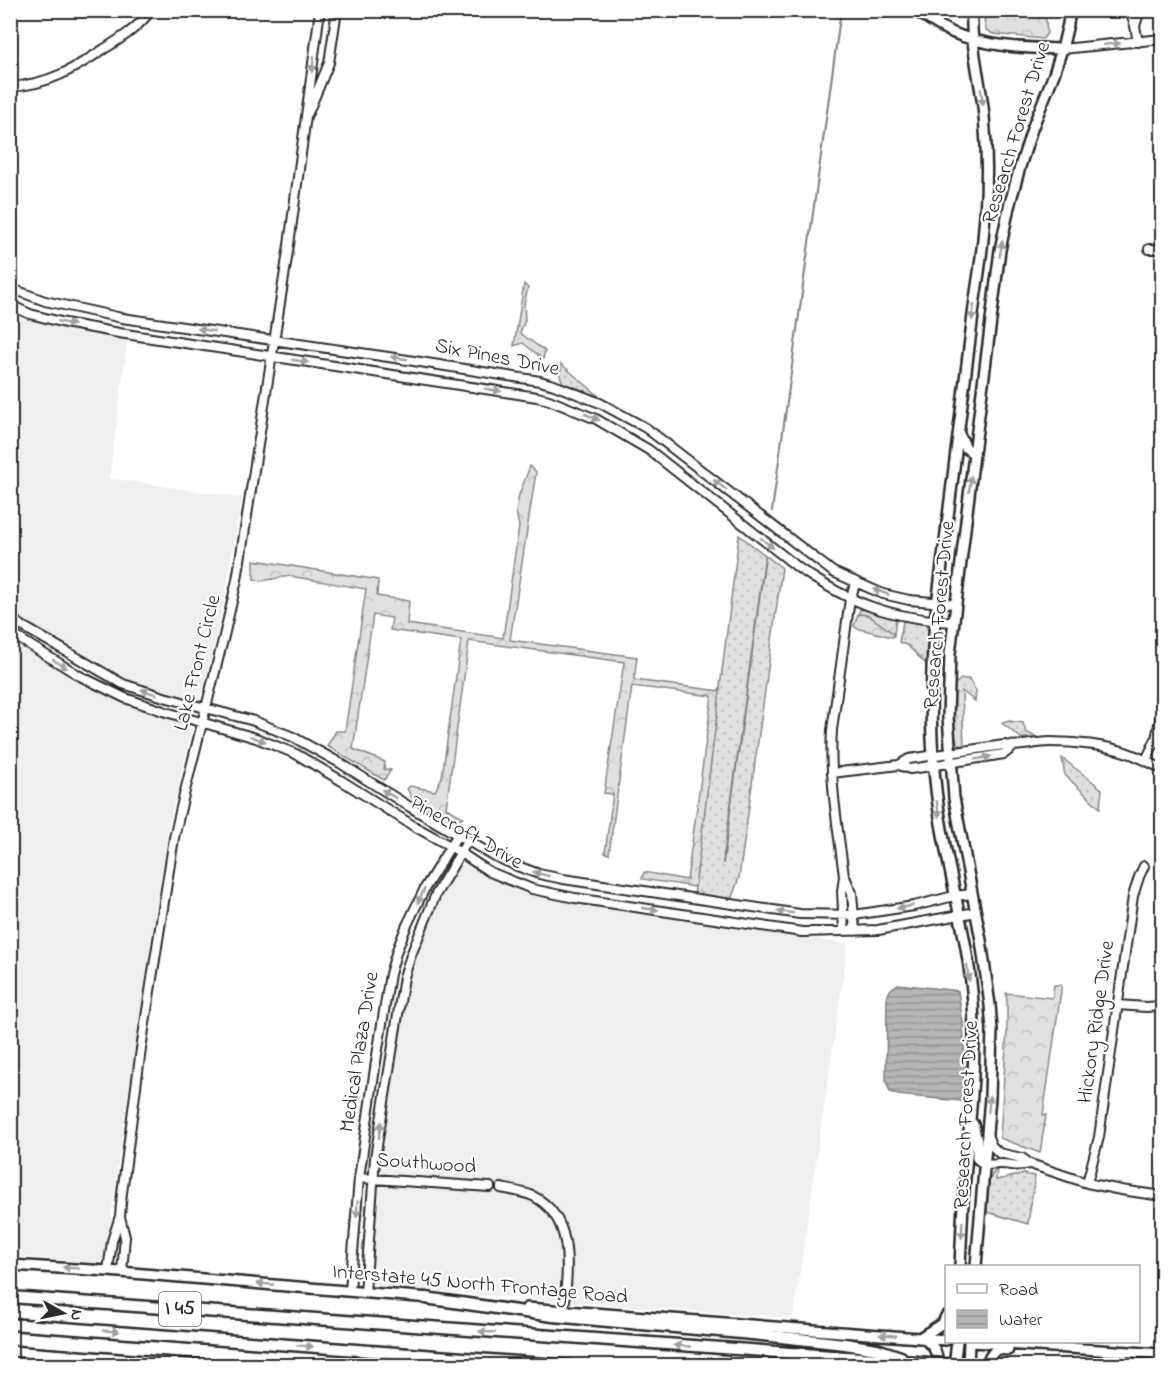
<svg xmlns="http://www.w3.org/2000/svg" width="1173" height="1376" viewBox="0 0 1173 1376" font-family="'Indie Flower',sans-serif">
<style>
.built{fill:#efefef}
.grass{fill:url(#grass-dots);stroke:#868686;stroke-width:1.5}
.forest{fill:url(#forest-crowns);stroke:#868686;stroke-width:1.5}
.water{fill:url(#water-rules);stroke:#7e7e7e;stroke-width:1.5}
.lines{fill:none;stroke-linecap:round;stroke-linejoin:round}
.stream{stroke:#7e7e7e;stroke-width:2}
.minor-casing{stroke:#2b2b2b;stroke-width:12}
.major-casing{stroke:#2b2b2b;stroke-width:14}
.highway-casing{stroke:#2b2b2b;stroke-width:15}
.minor{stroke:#fff;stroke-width:8}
.major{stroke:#fff;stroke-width:9}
.highway{stroke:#fff;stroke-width:10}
.highway-bridge-casing{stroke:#2b2b2b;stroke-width:15;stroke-linecap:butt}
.highway-bridge{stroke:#fff;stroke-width:10}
.oneway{fill:#a0a0a0}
.labels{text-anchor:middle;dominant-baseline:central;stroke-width:4.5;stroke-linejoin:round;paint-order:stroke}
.shield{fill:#fff;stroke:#6b6b6b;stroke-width:1.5}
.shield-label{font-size:20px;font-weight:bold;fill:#2b2b2b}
.street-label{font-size:21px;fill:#2b2b2b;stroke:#fff}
</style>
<defs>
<pattern id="grass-dots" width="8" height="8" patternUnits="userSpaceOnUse" patternTransform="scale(1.5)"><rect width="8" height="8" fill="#e0e0e0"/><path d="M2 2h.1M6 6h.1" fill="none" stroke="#c0c0c0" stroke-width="1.8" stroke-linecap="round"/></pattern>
<pattern id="forest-crowns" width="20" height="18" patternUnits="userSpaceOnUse" patternTransform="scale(1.5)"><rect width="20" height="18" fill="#e0e0e0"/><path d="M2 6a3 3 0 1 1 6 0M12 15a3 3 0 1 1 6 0" fill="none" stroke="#c0c0c0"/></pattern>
<pattern id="water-rules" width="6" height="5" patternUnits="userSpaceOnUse" patternTransform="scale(1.5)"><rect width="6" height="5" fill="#b6b6b6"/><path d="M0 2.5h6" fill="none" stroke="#949494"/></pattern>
</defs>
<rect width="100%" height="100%" fill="#fff"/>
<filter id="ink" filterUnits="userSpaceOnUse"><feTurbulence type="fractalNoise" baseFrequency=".0167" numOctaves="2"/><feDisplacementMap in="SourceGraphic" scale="12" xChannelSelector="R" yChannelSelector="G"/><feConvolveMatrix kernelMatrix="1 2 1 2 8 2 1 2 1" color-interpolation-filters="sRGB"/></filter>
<g filter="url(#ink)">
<path class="built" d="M10,310L29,318L65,327L128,340L109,478L242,498L221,615L203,692L197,700L191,701L158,692L126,679L96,665L11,613Z
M10,639L73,677L99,691L124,703L164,716L187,722L192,729L168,828L117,1169L107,1254L101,1261L96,1263L11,1256Z
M463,864L470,865L488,876L518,889L568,902L848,944L793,1318L539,1300L379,1286L373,1282L370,1276V1270L378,1163L405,984L417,945L437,900L459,867Z"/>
<path class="grass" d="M524,284L528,288L524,304L525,320L520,333L545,351L543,359L523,343L514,346Z
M561,364L599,396L563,383L560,376Z
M739,535L782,568L739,878L731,900L694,895Z
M865,609L893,617L896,619L894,634L868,615L858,614L860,610Z
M907,620C911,620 917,620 922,622C934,627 927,654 926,664L908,646L899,642L903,622Z
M961,679H969L976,691L975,701L962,691L964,747L957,744L955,738L954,685Z
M1009,721L1023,723L1026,732L1037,738H1021L1002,723Z
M1062,758L1102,789L1100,808L1065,775Z
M997,1169L996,1180L1024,1174L1035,1176L1028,1224L987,1212C988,1198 985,1179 997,1169Z"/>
<path class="forest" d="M986,11H1045L1047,33L1043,39L993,34L986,30L984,21Z
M530,466L536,472L510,640L637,657L634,680L720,691L695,887L642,879L644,872L687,880L712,696L632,686L609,854L605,853L613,794L604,793L624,662L469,641L446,808L463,817L452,822L412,798L407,789L410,786L435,791L442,777L461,640L390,630L392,618L373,615L353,749L385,762L384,769L391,770L384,780L327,746L336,731H345L366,589L290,576L261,581L254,579V560L378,580L377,596L409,601L407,624L503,638L519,526L516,512L519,495Z
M858,614L868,615L894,634V636L892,637L856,628L854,626Z
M1054,985H1061V991L1043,1115H1046L1040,1153L1000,1138L1007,1031V1001L1006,993L1052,998Z"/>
<path class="water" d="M898,984L958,991L963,1023L965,1065L961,1101L898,1095L890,1092L886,1081L887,996L891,989Z"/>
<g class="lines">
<path class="stream" d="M772,511L841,10
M723,863L765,557"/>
<defs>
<path id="minor" d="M1130,10L1135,26L1138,42
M1135,26L1140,10
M1062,49L1162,39
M10,87C50,84 72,70 104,49C122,38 139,27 151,10
M308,113L329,63L337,10
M1149,249H1162
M10,288L45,301L122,318L395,358L540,381L554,385L600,403L646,428L833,572L883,594L909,600L956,604
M10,305L30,314L65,323L119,333L537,397L549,400L596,419L649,450L800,569C852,604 890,618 954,622
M10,618L24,627L123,684L164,697L254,721L293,737L340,763L410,807L494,856L517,866L539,874L563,879L800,914L854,915L914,906L954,896L972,894
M10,633L80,676L125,698L166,712L256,738L296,754L342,781L412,825L450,846L490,872L532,889L575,898L802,932L878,930L976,912
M1146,760L1156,739L1162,710
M899,765L910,769L924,767L1004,754L1013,747
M832,773L899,765L909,759L1004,745C1019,748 1034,742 1050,742C1074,742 1106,745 1128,753C1140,757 1151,763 1162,769
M845,877L852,893L855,931
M844,931L842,891L844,876C838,828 829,779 832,730L850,599L856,582
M1118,1005L1146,1007L1162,1006
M987,1134L991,1145L999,1153L1022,1158L1030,1164L1087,1183L1121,1190L1162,1196
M985,1165C990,1165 995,1164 1000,1164C1013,1164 1015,1168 1030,1164
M359,1178L490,1187
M1087,1183L1099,1137L1133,896L1139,877L1144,866
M501,1188C511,1190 524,1192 533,1196C576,1218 567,1271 564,1311
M120,1217L125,1237L122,1272
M108,1271L112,1241L120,1216L122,1193L141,1049L174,838L183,799L224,636L237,580L289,245L320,10
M350,1291L359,1178L375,1068L390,974L397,950L407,925L425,888L458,834
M365,1293L375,1158L404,977L411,955L436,894L468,840
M59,1366L60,1355"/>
<path id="major" d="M914,10C926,17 938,26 951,32C985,47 1025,48 1062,49
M959,434L966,448L974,454
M973,1124L977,1141V1158L985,1165
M10,1265L108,1271L430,1298
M960,1266C961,1245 962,1224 963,1203C968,1136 977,1070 973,1003C969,945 952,887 942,829C929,760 929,691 935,621L975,299C985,239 990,177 984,116C981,81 970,46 972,10
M976,1266L990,1097L992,1030L990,1005L981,940L954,798L948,717L950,654L974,454L1000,250L1009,207L1020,167L1032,129L1054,74L1062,49L1068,24L1070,10
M527,1308L946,1340
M972,1342L1162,1354
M10,1351L215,1366
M938,1366C937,1350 934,1345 921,1337L943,1323L946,1316
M954,1366L957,1342
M968,1366L969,1342
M986,1366L990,1357L996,1349L1008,1350"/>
<path id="highway" d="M10,1297L916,1362
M425,1298L553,1316L752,1334L845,1344L877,1349L901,1357
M10,1324L571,1366"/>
</defs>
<use href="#minor" class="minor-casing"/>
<use href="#major" class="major-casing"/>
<use href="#highway" class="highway-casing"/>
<use href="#minor" class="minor"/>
<use href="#major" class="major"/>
<use href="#highway" class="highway"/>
<defs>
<path id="highway-bridge" d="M916,1362L967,1366"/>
</defs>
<use href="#highway-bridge" class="highway-bridge-casing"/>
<use href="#highway-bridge" class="highway-bridge"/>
</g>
<defs><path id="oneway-solid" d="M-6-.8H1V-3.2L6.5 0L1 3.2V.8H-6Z" transform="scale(1.5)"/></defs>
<g class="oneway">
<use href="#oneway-solid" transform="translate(1112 44) rotate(-5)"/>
<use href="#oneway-solid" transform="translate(313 64) rotate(98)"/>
<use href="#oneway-solid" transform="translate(982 97) rotate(82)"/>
<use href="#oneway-solid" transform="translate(1001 249) rotate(-80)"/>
<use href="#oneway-solid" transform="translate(973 312) rotate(97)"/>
<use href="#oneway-solid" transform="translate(66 323) rotate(13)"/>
<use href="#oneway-solid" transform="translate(206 330) rotate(-171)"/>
<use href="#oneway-solid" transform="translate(399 358) rotate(-171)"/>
<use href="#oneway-solid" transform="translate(300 361) rotate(9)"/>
<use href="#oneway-solid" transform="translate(493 390) rotate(9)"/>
<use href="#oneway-solid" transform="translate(592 417) rotate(24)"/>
<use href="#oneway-solid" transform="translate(970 484) rotate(-83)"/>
<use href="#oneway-solid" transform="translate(720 485) rotate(-142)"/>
<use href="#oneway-solid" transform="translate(767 543) rotate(39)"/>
<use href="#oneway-solid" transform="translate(881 592) rotate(-160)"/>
<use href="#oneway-solid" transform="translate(60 664) rotate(32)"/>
<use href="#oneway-solid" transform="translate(149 692) rotate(-162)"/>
<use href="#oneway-solid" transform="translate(258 739) rotate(20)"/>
<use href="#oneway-solid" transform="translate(983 758) rotate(-10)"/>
<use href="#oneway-solid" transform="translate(389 794) rotate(-148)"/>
<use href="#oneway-solid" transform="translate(938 809) rotate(81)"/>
<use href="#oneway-solid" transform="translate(541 874) rotate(-165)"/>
<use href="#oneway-solid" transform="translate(421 896) rotate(116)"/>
<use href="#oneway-solid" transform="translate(905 907) rotate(170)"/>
<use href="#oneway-solid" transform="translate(650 909) rotate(8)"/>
<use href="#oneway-solid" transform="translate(785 912) rotate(-172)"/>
<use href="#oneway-solid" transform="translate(968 973) rotate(82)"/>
<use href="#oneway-solid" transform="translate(989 1104) rotate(-86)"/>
<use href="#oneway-solid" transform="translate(380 1130) rotate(-81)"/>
<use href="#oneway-solid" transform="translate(357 1209) rotate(95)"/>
<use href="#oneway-solid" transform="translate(962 1230) rotate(93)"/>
<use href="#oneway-solid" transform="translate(71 1268) rotate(-176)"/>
<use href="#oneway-solid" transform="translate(265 1284) rotate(-175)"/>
<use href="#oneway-solid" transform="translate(111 1331) rotate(4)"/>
<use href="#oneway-solid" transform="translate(487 1332) rotate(-176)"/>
<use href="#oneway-solid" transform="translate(888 1335) rotate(-176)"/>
<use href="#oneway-solid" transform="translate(305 1346) rotate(4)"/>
<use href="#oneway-solid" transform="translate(682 1346) rotate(-176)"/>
</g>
</g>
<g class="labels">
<rect class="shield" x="159" y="1292" width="42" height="34" rx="4.5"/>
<g class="shield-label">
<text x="180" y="1309">I 45</text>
</g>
<g class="street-label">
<text transform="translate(1017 133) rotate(-73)">Research Forest Drive</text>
<text transform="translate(497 358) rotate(11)">Six Pines Drive</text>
<text transform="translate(940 615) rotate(-85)">Research Forest Drive</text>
<text transform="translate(198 663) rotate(-76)">Lake Front Circle</text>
<text transform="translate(466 833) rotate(30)">Pinecroft Drive</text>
<text transform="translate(1097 1022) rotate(-82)">Hickory Ridge Drive</text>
<text transform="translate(360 1052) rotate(-81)">Medical Plaza Drive</text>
<text transform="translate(967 1115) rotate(-87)">Research Forest Drive</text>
<text transform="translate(426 1164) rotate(4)">Southwood</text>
<text transform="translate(480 1285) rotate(5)">Interstate 45 North Frontage Road</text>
</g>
</g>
<rect width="1173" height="1376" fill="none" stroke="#fff" stroke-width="36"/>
<rect x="18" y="18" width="1137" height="1340" fill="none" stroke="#2b2b2b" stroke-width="2" filter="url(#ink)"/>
<rect x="945" y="1265" width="195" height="78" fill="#ffffff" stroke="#aaaaaa" stroke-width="1.5"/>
<rect x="957" y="1284" width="30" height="9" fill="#ffffff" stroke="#aaaaaa" stroke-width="1.5"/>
<text x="999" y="1295" font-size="18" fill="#2b2b2b">Road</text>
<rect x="957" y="1310" width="30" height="18" fill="url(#water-rules)" stroke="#aaaaaa" stroke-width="1.5"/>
<text x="999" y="1325" font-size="18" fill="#2b2b2b">Water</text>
<g transform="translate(63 1313) rotate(99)" stroke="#ffffff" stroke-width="4.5" paint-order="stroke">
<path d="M0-4.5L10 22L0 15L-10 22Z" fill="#2b2b2b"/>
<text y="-9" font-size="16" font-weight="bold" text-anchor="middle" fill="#2b2b2b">N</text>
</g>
</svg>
